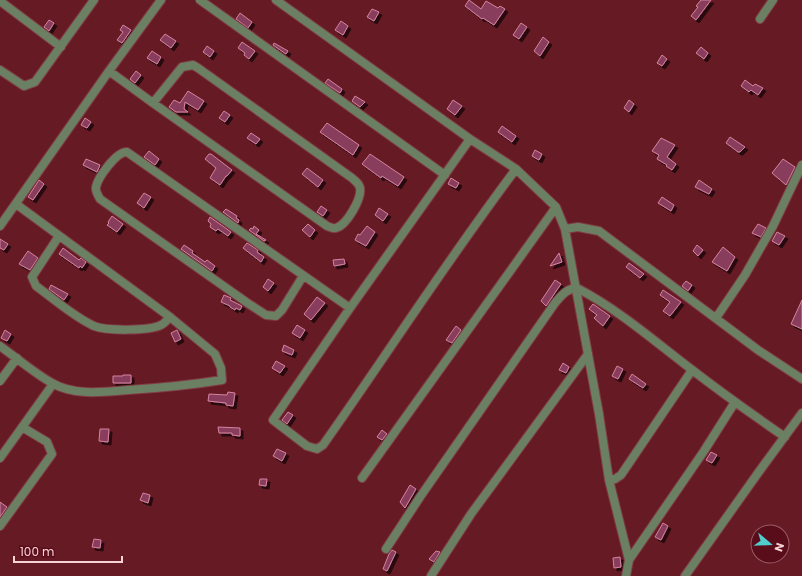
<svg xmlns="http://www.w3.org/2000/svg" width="802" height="576" viewBox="0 0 802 576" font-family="Poppins,sans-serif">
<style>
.building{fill:#893e5c;stroke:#d583a1;filter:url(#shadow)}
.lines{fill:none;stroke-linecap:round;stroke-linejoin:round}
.minor-casing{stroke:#803b44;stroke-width:10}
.minor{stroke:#6b7f63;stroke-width:8}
</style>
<defs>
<filter id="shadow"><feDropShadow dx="3" dy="3" stdDeviation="0" flood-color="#0009"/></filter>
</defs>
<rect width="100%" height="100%" fill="#651a24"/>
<path class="building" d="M469,0L481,9L486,1L498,8L500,6L505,9L494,25L483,18L482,19L465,6Z
M701,0H711L696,20L691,16L698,7L696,6Z
M372,9L379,12L374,21L367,17Z
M240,13L252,22L248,28L236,19Z
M49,20L54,23L49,31L44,27Z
M341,21L348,26L343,35L335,30Z
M521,23L527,27L519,39L513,35Z
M123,25L131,30L122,43L117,40L123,32L120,30Z
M165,34L176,41L171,48L160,40Z
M543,37L549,42L540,56L534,51Z
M242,42L255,51L249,59L244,55L245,53L238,48Z
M274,43L288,51L286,54L273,45Z
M207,46L214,51L210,57L203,52Z
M701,47L708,53L704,59L696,53Z
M152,51L161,57L157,64L147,58Z
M662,55L667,59L662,66L657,63Z
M136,71L141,75L135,83L130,79Z
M328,79L342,89L340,93L325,83Z
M745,80L753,86L755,84L763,88L758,95L751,90L749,92L741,86Z
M188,91L204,101L198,110L185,102L184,109L188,112H176L169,107L174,100L180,103Z
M355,96L365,102L360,107L352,101Z
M453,100L462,106L455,115L447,109Z
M629,100L634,104L629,112L624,108Z
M224,111L230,115L225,122L219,118Z
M85,118L91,122L87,128L81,125Z
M327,123L359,145L353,155L320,132Z
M502,126L516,136L512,142L498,132Z
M251,133L260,139L256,144L247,138Z
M730,137L745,147L740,152H738L726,143Z
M661,138L675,145L667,157L676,164L672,170L666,166L667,165L657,159L659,155L652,151Z
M535,150L542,154L539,160L532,156Z
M149,151L159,159L155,165L144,157Z
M209,154H211L232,170L227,176H226L220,185L210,178L216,168L205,159Z
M370,154L404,177L398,186L382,176L381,178L362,164Z
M86,159L100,165L97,172L83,165Z
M783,159L795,167L786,185L772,173Z
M307,168L323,180L318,187L302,174Z
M451,178L459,183L456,188L448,184Z
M39,180L44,184L33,200L28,197Z
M699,180L712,189L709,194L695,187Z
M144,193L151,197L144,208L137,203Z
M662,197L674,205L671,211L658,203Z
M321,206L327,210L323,216L317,212Z
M379,208L388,214L383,221L375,215Z
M226,209L237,216L236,218L239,220L238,223L223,212Z
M112,216L123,224L117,232L107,225L109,223L108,222Z
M210,217L231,232L228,236L218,229L216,231L210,227L211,224L208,221Z
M308,224L315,230L310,237L302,230Z
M758,224L766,228L761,237L752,233Z
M254,226L259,230L256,234L266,240L264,241L249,230L251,228L253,229Z
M367,226L375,232L366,246L355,240L358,234L360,235Z
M777,232L785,236L779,245L772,241Z
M0,239L8,244L4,250L0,248Z
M247,243L258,250L257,252L264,257L261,262L243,248Z
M184,245L193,251L192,253L205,262L207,260L215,266L212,271L181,249Z
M697,245L703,250L698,256L693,251Z
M723,247L735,257L727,271L712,262Z
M63,248L79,260L81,258L86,262L82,268L80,266L79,268L59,254Z
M28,251L38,258L30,270L19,264Z
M559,253L562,262L550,266Z
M344,259L345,264L334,266L333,260Z
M629,263L644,274L640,278L626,267Z
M268,279L274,283L268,291L263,287Z
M555,280L561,284L546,306L541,301Z
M686,281L692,285L688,291L682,286Z
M51,285L68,294L64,300L49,289Z
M663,290L681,302L670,316L663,311L670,302L660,295Z
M224,295L231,298L230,300L242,306L240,310L236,308L235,310L230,307V306L221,302Z
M317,297L325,303L311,320L304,314Z
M802,300V329L791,324Z
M593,304L610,316L603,326L594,318L597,315L589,309Z
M297,325L305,330L300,338L292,333Z
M456,326L461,330L452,343L446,340Z
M5,330L11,334L7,341L1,338Z
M177,330L181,339L175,342L171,333Z
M284,345L294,350L292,355L282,351Z
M276,361L285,366L280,373L272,368Z
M563,363L569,367L566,373L559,370Z
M617,366L623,369L618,379L612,376Z
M632,374L646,384L643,388L629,379Z
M123,375H131V383H113V376H123Z
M228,392L235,393L233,406L226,405V403L208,401L209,394L227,395Z
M288,412L293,415L287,424L282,420Z
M218,427L240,428V436L232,435V433H219Z
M100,429H109L108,442L99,441Z
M382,430L387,434L382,440L377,437Z
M277,449L286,453L282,461L273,456Z
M711,452L717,455L712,463L706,460Z
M260,479H267L266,486L259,485Z
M410,485L416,489L405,508L400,502Z
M143,493L150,495L148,503L140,500Z
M0,502L7,507L0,517Z
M663,523L668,526L661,540L655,537Z
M94,539L101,540L100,548L92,547Z
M392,550L396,552L387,571L383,569L389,554Z
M436,551L440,552L434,562L429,559Z
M620,557L621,567L614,568L613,558Z"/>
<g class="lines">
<defs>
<path id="minor" d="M200,0L445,175
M276,0L470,139L516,169L556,207L565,229L599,414L609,480L629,560L626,576
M0,1L61,47
M760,19L773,0
M0,70L24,86L35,82L94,0
M109,71L153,103L182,67L193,65L198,68L352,178C355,181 359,183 360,188C362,198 347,225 336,228C333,229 330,227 327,226L153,103
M470,139L350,308L273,420L307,446L317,449L323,445C388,353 448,259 516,169
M0,226L109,71L161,0
M565,229L578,227L599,231L758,350L802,379
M59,236L32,277L36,286C54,299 74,317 94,326C106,331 149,331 161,325C164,324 167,320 170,317
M303,276L282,310L276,316L266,315L249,304L100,199C98,195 95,191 96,187C98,177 117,151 127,152L350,308
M716,318L745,275L773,226L802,165
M0,346C17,358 34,373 52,383C74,396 104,392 128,390C159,388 191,385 222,380L221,368L215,354L170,317L16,204
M0,381L17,358
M0,458L53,384
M362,478L556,207
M609,480L615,479L621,475L692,370
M0,526L52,454L47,442L22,427
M386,549L420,497L555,303C561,296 567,288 577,288C619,310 653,340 691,369C722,393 753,415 785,437
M629,560L704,451L735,402
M431,576L471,514L588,354
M685,576L758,473L802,413"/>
</defs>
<use href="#minor" class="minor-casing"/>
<use href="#minor" class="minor"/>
</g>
<g transform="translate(770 544) rotate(109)"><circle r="19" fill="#590c1a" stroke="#995c64"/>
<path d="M0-3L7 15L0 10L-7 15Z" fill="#52cdcf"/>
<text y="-6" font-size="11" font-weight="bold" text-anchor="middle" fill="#f9d3d4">N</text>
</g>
<path d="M14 556v6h108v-6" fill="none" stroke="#f9d3d4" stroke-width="2"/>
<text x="20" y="556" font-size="12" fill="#f9d3d4" stroke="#590c1a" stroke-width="3" paint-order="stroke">100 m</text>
</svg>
